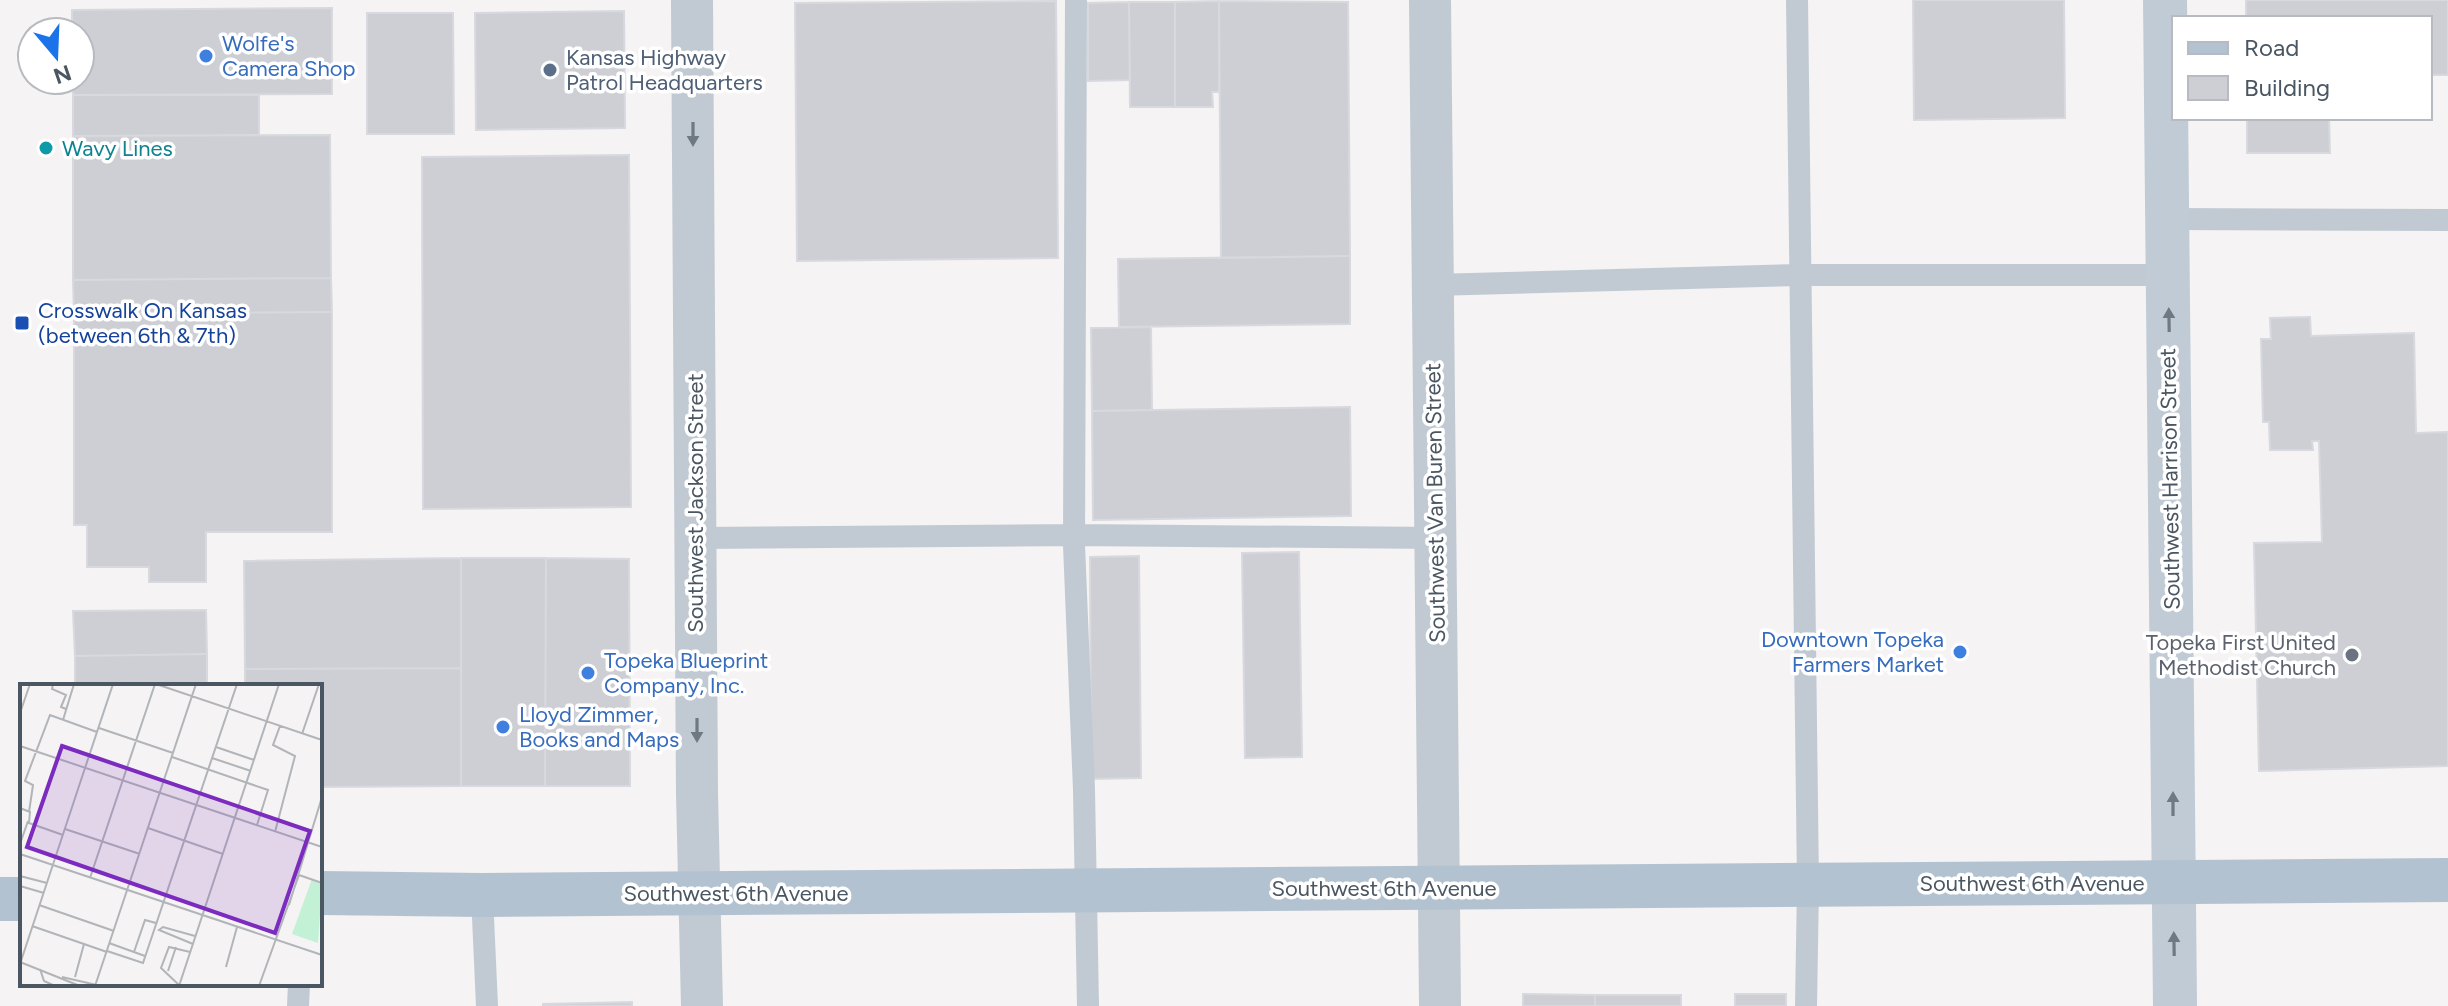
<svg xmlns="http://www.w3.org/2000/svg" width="2448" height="1006" viewBox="0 0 2448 1006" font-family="Figtree,sans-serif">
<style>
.building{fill:#cdcfd5;stroke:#d7d9de;stroke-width:2}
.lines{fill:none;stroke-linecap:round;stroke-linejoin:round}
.lane{stroke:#c1cad2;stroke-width:22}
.street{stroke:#c1cad2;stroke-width:42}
.secondary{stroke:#c1cbd6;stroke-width:44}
.primary{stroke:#b3c2d1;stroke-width:44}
.oneway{fill:#6e7983}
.oneway2{fill:#6e7984}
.shop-dot{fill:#3f7fe0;stroke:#fff;stroke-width:3}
.service-dot{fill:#5c6f8a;stroke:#fff;stroke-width:3}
.culture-dot{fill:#0f9aa8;stroke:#fff;stroke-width:3}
.transit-dot{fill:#1a4fb4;stroke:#fff;stroke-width:3}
.worship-dot{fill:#6b7280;stroke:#fff;stroke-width:3}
.labels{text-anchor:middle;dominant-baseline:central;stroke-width:7;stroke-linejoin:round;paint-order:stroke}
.shop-label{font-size:22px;fill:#366cbe;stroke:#fff;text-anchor:start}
.service-label{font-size:22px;fill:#4e5e75;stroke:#fff;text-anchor:start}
.culture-label{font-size:22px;fill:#0d838f;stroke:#fff;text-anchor:start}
.transit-label{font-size:22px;fill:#164399;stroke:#fff;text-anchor:start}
.street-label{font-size:22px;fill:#4a5661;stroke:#fff}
.worship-label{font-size:22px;fill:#5b616d;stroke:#fff;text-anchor:end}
.inset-road{fill:none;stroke:#b1b4b9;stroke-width:2}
.view{fill:#7b2cbf;fill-opacity:0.15;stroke:#7b2cbf;stroke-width:4}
.inset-edge{fill:none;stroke:#4a5661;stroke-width:4}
</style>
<rect width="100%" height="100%" fill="#f5f3f3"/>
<path class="building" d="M1913,0H2064L2065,118L1914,120Z
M2246,0H2448V75H2430V18H2246Z
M1056,1L1058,258L797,261L795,3Z
M1219,1V92H1212L1213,107H1175V2Z
M1219,1L1348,2L1350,256L1221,258Z
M1129,2H1175V107H1130Z
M1129,2L1130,80L1088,81V3Z
M332,8V94L73,95L72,80H80V32H72V10Z
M624,11L625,128L476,130L475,13Z
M367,13H453L454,134H367Z
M73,95H259V135L73,136Z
M2247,118H2329L2330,153H2247Z
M330,135L331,278L73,280V136Z
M629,155L631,507L423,509L422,157Z
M1350,256V324L1119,327L1118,259Z
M331,278L332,312L74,314L73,280Z
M332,312V532H206V582H149V567H87V525H74V314Z
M2310,317L2311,336L2414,333L2416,433L2448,432V766L2259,771L2254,543L2322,542L2319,441H2312L2313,450H2270L2269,422H2263L2261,339H2271L2270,318Z
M1151,327L1152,410L1092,411L1091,328Z
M1350,407L1351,516L1093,520L1092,411Z
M1299,552L1302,757L1245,758L1242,553Z
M1139,556L1141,778L1091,779L1090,557Z
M461,558V668L245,669L244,561Z
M461,558H546L545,786H461Z
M546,558L629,559L630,786H545Z
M206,610L207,654L75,656L73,611Z
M207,654V686H75V656Z
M461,668V786L320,787V686H245V669Z
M1523,994L1595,995V1006H1523Z
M1735,994H1786V1006H1735Z
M1595,995H1681V1006H1595Z
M632,1002V1006H543V1004Z"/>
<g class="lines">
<path class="lane" d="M1076,0L1074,545L1084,790L1088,1006
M1797,0L1808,885L1806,1006
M2167,219L2448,220
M1433,285L1800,275H2168
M696,538L1075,535L1436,538
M482,895L487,1006
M298,1006L299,984"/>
<path class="street" d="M692,0L697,794L702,1006
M1430,0L1440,1006"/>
<path class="secondary" d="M2165,0L2175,1006"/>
<path class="primary" d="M320,893L482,895L2448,880
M0,899H22"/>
</g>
<defs><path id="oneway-solid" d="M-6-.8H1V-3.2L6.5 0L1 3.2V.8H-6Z" transform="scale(2)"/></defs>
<g class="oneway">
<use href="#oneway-solid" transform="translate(693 134) rotate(90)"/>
<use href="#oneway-solid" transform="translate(697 730) rotate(90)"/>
</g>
<g class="oneway2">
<use href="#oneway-solid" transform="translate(2169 320) rotate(-91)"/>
<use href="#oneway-solid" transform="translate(2173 804) rotate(-90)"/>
<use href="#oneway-solid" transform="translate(2174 944) rotate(-91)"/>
</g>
<g class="shop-dot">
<circle cx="206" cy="56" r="8"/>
<circle cx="1960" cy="652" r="8"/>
<circle cx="588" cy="673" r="8"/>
<circle cx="503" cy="727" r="8"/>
</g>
<circle class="service-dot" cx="550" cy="70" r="8"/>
<circle class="culture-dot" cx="46" cy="148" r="8"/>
<rect class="transit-dot" x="14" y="315" width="16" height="16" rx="4"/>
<circle class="worship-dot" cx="2352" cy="655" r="8"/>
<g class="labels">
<g class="shop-label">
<text x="222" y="43">Wolfe's<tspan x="222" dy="25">Camera Shop</tspan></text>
<text x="1944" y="639" text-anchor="end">Downtown Topeka<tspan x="1944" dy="25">Farmers Market</tspan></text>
<text x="604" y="660">Topeka Blueprint<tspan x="604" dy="25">Company, Inc.</tspan></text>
<text x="519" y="714">Lloyd Zimmer,<tspan x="519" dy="25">Books and Maps</tspan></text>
</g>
<g class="service-label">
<text x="566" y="57">Kansas Highway<tspan x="566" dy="25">Patrol Headquarters</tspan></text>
</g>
<g class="culture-label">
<text x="62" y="148">Wavy Lines</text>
</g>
<g class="transit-label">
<text x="38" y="310">Crosswalk On Kansas<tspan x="38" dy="25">(between 6th &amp; 7th)</tspan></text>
</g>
<g class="street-label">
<text transform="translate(2170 479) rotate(-91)">Southwest Harrison Street</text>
<text transform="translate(695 503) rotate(-90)">Southwest Jackson Street</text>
<text transform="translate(1435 503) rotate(-91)">Southwest Van Buren Street</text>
<text x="2032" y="883">Southwest 6th Avenue</text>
<text x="1384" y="888">Southwest 6th Avenue</text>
<text x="736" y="893">Southwest 6th Avenue</text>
</g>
<g class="worship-label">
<text x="2336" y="642">Topeka First United<tspan x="2336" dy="25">Methodist Church</tspan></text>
</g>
</g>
<g transform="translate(20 684)">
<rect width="302" height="302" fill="#f5f3f3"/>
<path d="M292,195L302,201L298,259L272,250Z" fill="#c3f1d5"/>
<path class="inset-road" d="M33,0L32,5L46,11L41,23L46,25M136,0L302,56M0,29L10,0M43,36L54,0M79,44L153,69M282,50L299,0M0,62L302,163M196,63L234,76M152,73L248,106L237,141M192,74L231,87M65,84L93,0M0,124L10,128L9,139L43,151M9,128L13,101L5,97L30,31L77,48M128,144L203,170M45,145L120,170M255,148L275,72L253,61L260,42M0,160L8,137M0,170L302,271M279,191L302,199M0,192L27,199M70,194L135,0M0,202L24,209M19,221L94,247M269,221L302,113M12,242L87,268M89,259L125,272M173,260L139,246L143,243L175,252M87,267L123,279L217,0M114,268L125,236L136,239M0,278L60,302M0,280L65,84M206,283L217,243M20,285L24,297L35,302M148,287L156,263M42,293L81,302M55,293L64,260M159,301L141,284L149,263L170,268M75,302L176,0M159,302L259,0M239,302L279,191"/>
<path class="view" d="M42,62L290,147L255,249L7,163Z"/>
<rect width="302" height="302" class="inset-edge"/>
</g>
<rect x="2172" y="16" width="260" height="104" fill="#ffffff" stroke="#b7bbc0" stroke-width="2"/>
<rect x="2188" y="42" width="40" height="12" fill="#b3c2d1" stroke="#b7bbc0" stroke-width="2"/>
<text x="2244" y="56" font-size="24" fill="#4a5661">Road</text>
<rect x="2188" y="76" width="40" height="24" fill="#cdcfd5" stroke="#b7bbc0" stroke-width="2"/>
<text x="2244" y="96" font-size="24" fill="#4a5661">Building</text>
<g transform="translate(56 56) rotate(161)"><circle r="38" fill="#ffffff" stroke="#b7bbc0" stroke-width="2"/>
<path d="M0-6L14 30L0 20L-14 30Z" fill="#1a73e8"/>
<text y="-12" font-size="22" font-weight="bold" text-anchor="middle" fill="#4a5661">N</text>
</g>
</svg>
